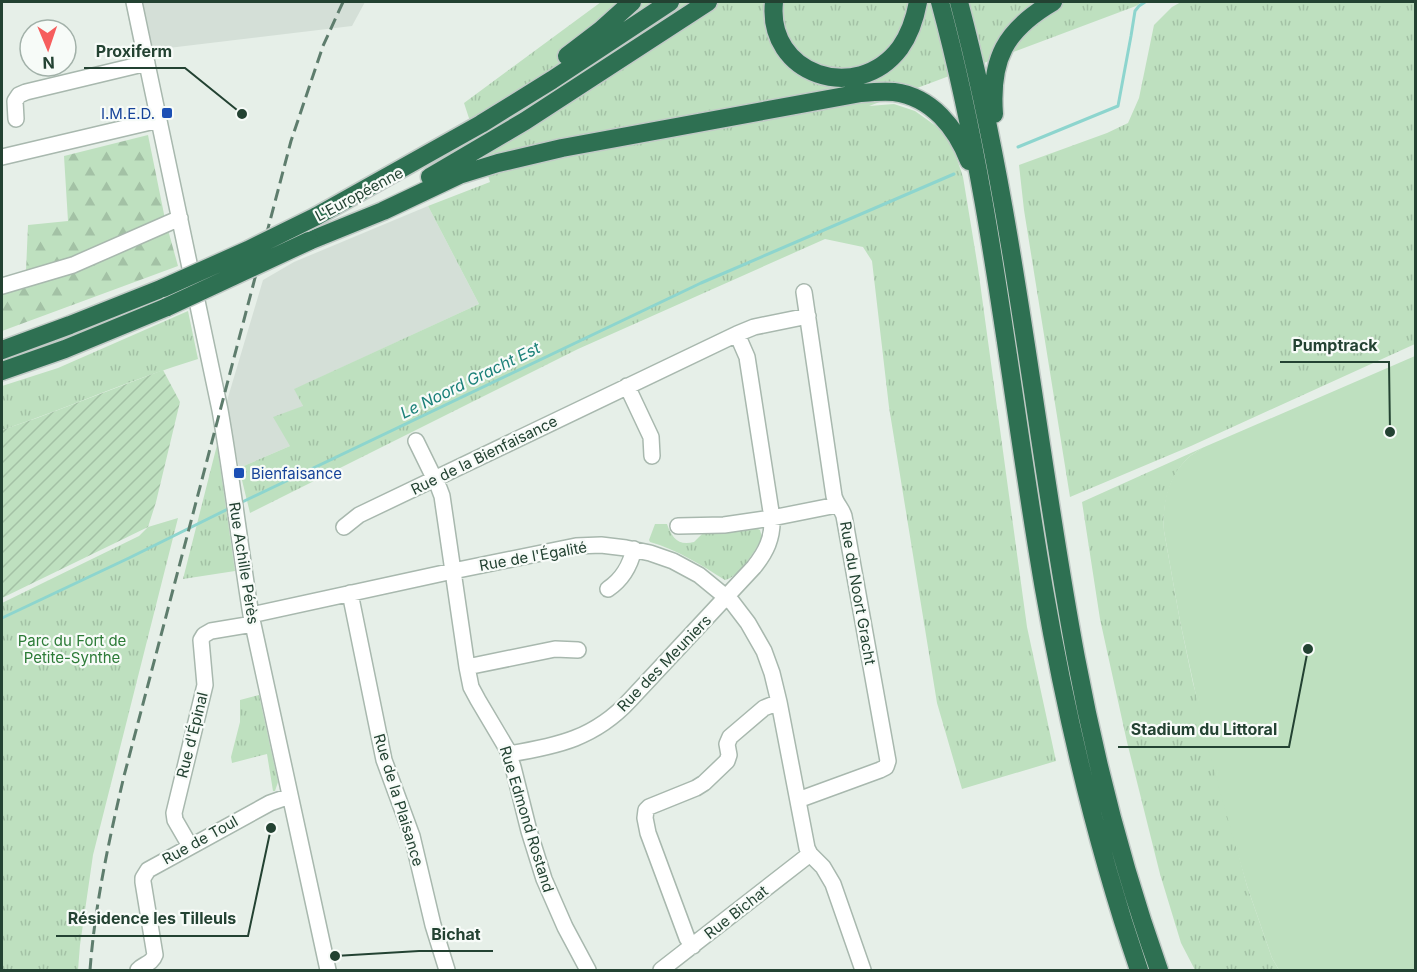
<svg xmlns="http://www.w3.org/2000/svg" width="1417" height="972" viewBox="0 0 1417 972" font-family="Inter,sans-serif">
<style>
.built{fill:#d4dfd7}
.grass{fill:url(#grass-tufts)}
.forest{fill:url(#forest-firs)}
.garden{fill:url(#garden-furrows)}
.pitch{fill:#bee0bf}
.lines{fill:none;stroke-linecap:round;stroke-linejoin:round}
.stream{stroke:#8dd5ce;stroke-width:3}
.minor-casing{stroke:#a8b8ae;stroke-width:18}
.highway-casing{stroke:#c1cac6;stroke-width:21}
.minor{stroke:#fff;stroke-width:15}
.highway{stroke:#2e7052;stroke-width:18}
.rail{stroke:#5e7d6d;stroke-width:3;stroke-dasharray:12 6;stroke-linecap:butt}
.highway-bridge-casing{stroke:#c1cac6;stroke-width:21;stroke-linecap:butt}
.highway-bridge{stroke:#2e7052;stroke-width:18}
.transit-dot{fill:#1a4fb4;stroke:#f7fbf8;stroke-width:2}
.labels{text-anchor:middle;dominant-baseline:central;stroke-width:4.5;stroke-linejoin:round;paint-order:stroke}
.transit-label{font-size:15px;fill:#164399;stroke:#f7fbf8;text-anchor:end}
.street-label{font-size:15px;fill:#234232;stroke:#f7fbf8}
.park-label{font-size:15px;fill:#2c7b37;stroke:#f7fbf8}
.water-label{font-size:16px;font-style:italic;fill:#1b8179;stroke:#f7fbf8}
.leader{fill:none;stroke:#234232;stroke-width:2}
.callout-dot{fill:#234232;stroke:#f7fbf8;stroke-width:2}
.callout-label{font-size:16px;text-anchor:middle;font-weight:bold;fill:#234232;stroke:#f7fbf8;stroke-width:4.5;stroke-linejoin:round;paint-order:stroke}
</style>
<defs>
<pattern id="grass-tufts" width="24" height="20" patternUnits="userSpaceOnUse" patternTransform="scale(1.5)"><rect width="24" height="20" fill="#bee0bf"/><path d="M3 7l-1-3M5 7V3M7 7l1-3M15 17l-1-3M17 17v-4M19 17l1-3" fill="none" stroke="#a3c1a5"/></pattern>
<pattern id="forest-firs" width="22" height="20" patternUnits="userSpaceOnUse" patternTransform="scale(1.5)"><rect width="22" height="20" fill="#bee0bf"/><path d="M5 1l3.5 6h-7zM16 11l3.5 6h-7z" fill="#a3c1a5"/></pattern>
<pattern id="garden-furrows" width="10" height="10" patternUnits="userSpaceOnUse" patternTransform="scale(1.5)"><rect width="10" height="10" fill="#bee0bf"/><path d="M-1 1l2-2M0 10L10 0M9 11l2-2" fill="none" stroke="#a3c1a5"/></pattern>
</defs>
<rect width="100%" height="100%" fill="#e6efe8"/>
<path class="built" d="M125,2H365L352,26L135,52Z
M428,206L479,304L295,389L303,406L290,446L239,468L226,404L263,280L294,262Z"/>
<path class="grass" d="M601,2H1142L1136,6L869,106L894,104L915,111L936,126L952,144L963,177L978,268L1027,627L1056,761L962,789L937,703L889,407L872,261L863,247L825,239L578,349L250,513L239,468L290,446L273,417L303,406L294,389L479,304L428,206L490,182L464,103Z
M1181,2H1415V344L1191,446L1070,497L1024,210L1019,165L1107,133L1128,123L1139,98L1154,25L1172,7Z
M188,311L198,359C131,379 68,408 2,430V386L58,368Z
M217,445L235,571L183,579Z
M1202,448C1197,452 1190,455 1186,460C1168,479 1162,506 1164,531L1180,621L1193,683L1247,886L1272,958L1279,970H1195L1181,943L1160,874L1127,742L1100,619L1082,502Z
M178,518L93,855L80,945L78,970H2V603L139,536L148,527Z
M655,524H667C672,538 678,546 694,542L704,532L754,527L760,530L762,537C757,549 738,578 725,580C701,565 678,550 650,542L649,540Z
M259,695L278,782L275,791H273L267,754L232,763L231,757L240,722V700Z"/>
<path class="forest" d="M148,135L165,219L178,266L2,331V277L26,271L28,225L68,221L64,156Z"/>
<path class="garden" d="M163,370L180,402L156,502L148,527L2,598V430L37,418Z"/>
<path class="pitch" d="M1415,356V970H1279L1272,958L1247,886L1206,742L1180,621L1164,531C1162,505 1167,479 1186,460C1190,455 1197,452 1202,448Z"/>
<g class="lines">
<path class="stream" d="M1018,147L1118,106L1131,36L1135,11L1139,6L1145,2
M238,504L701,283L954,174
M2,618L129,558L230,508"/>
<defs>
<path id="minor" d="M134,2L220,410C232,478 240,547 251,615L328,970
M16,119L15,101L19,95L26,92L147,63
M2,157L159,120
M2,286L73,265L180,218
M627,386L651,437L652,456
M416,441L439,488L442,496L467,667L471,687L478,700L507,749L513,767L529,831L544,879L565,927L588,970
M678,526L724,525L772,518L837,505
M344,527L359,515L737,334L754,327L808,316
M608,589C623,579 630,566 634,549
M350,593L384,760L412,836L433,925L447,970
M251,615L453,571L576,546L601,545L626,548L650,553L673,561L699,575L732,602L748,623L764,651L772,673L779,702L807,848L810,854L823,867L833,884L863,970
M467,667L555,649L578,650
M509,754C558,746 595,738 630,700L754,567C766,552 773,538 772,518L747,357L737,334
M798,800L880,770L886,767L888,761L844,516C842,509 836,504 834,496L804,292
M190,846L175,820L174,813L205,685L201,640L204,635L211,631L253,624
M693,946L687,938L648,833L645,818L646,810L649,807L696,788L704,783L727,761L729,755L727,744L730,737L764,708L779,702
M138,970C143,964 152,964 155,955L143,882V878L148,870L270,803L290,796
M661,970L810,854"/>
<path id="highway" d="M774,2C766,75 857,105 900,48C910,34 915,18 918,2
M940,2C992,194 1010,393 1044,589C1067,721 1096,844 1139,970
M959,2C1016,217 1035,440 1076,658C1096,764 1123,869 1159,970
M567,56L601,30L632,2
M994,114C990,59 1005,30 1053,2
M430,177L525,121L708,2
M315,217L481,124L552,80L670,2
M309,241L383,211L459,175L498,163L562,148L861,93C872,92 883,91 894,92C932,97 956,128 969,161
M2,350L70,325L163,288
M2,371L65,349L167,307"/>
</defs>
<use href="#minor" class="minor-casing"/>
<use href="#highway" class="highway-casing"/>
<use href="#minor" class="minor"/>
<use href="#highway" class="highway"/>
<path class="rail" d="M90,970C95,904 109,840 124,776L291,141L323,46L343,2"/>
<defs>
<path id="highway-bridge" d="M163,288L248,250L315,217
M167,307L309,241"/>
</defs>
<use href="#highway-bridge" class="highway-bridge-casing"/>
<use href="#highway-bridge" class="highway-bridge"/>
</g>
<g class="transit-dot">
<rect x="161" y="107" width="12" height="12" rx="3"/>
<rect x="233" y="467" width="12" height="12" rx="3"/>
</g>
<g class="labels">
<g class="transit-label">
<text x="155" y="113">I.M.E.D.</text>
<text x="251" y="473" text-anchor="start">Bienfaisance</text>
</g>
<g class="street-label">
<text transform="translate(359 194) rotate(-28)">L'Européenne</text>
<text transform="translate(484 455) rotate(-26)">Rue de la Bienfaisance</text>
<text transform="translate(533 556) rotate(-10)">Rue de l'Égalité</text>
<text transform="translate(244 563) rotate(81)">Rue Achille Pérès</text>
<text transform="translate(858 593) rotate(80)">Rue du Noort Gracht</text>
<text transform="translate(664 663) rotate(-46)">Rue des Meuniers</text>
<text transform="translate(192 735) rotate(-76)">Rue d'Épinal</text>
<text transform="translate(399 800) rotate(73)">Rue de la Plaisance</text>
<text transform="translate(527 819) rotate(73)">Rue Edmond Rostand</text>
<text transform="translate(200 840) rotate(-29)">Rue de Toul</text>
<text transform="translate(736 912) rotate(-38)">Rue Bichat</text>
</g>
<g class="park-label">
<text x="72" y="640">Parc du Fort de<tspan x="72" dy="17">Petite-Synthe</tspan></text>
</g>
<g class="water-label">
<text transform="translate(470 380) rotate(-26)">Le Noord Gracht Est</text>
</g>
</g>
<path class="leader" d="M242 114L185 68H84M1390 432L1389 362H1280M1308 649L1289 747H1118M271 828L248 936H56M335 956L419 951H493"/>
<g class="callout-dot">
<circle cx="242" cy="114" r="6"/>
<circle cx="1390" cy="432" r="6"/>
<circle cx="1308" cy="649" r="6"/>
<circle cx="271" cy="828" r="6"/>
<circle cx="335" cy="956" r="6"/>
</g>
<g class="callout-label">
<text x="134" y="57">Proxiferm</text>
<text x="1335" y="351">Pumptrack</text>
<text x="1204" y="735">Stadium du Littoral</text>
<text x="152" y="924">Résidence les Tilleuls</text>
<text x="456" y="940">Bichat</text>
</g>
<rect width="1417" height="972" fill="none" stroke="#234232" stroke-width="6"/>
<g transform="translate(48 48) rotate(178)"><circle r="28" fill="#f7fbf8" stroke="#a2b1a9" stroke-width="1.5"/>
<path d="M0-4.5L10 22L0 15L-10 22Z" fill="#f65d5d"/>
<text y="-9" font-size="16" font-weight="bold" text-anchor="middle" fill="#234232">N</text>
</g>
</svg>
